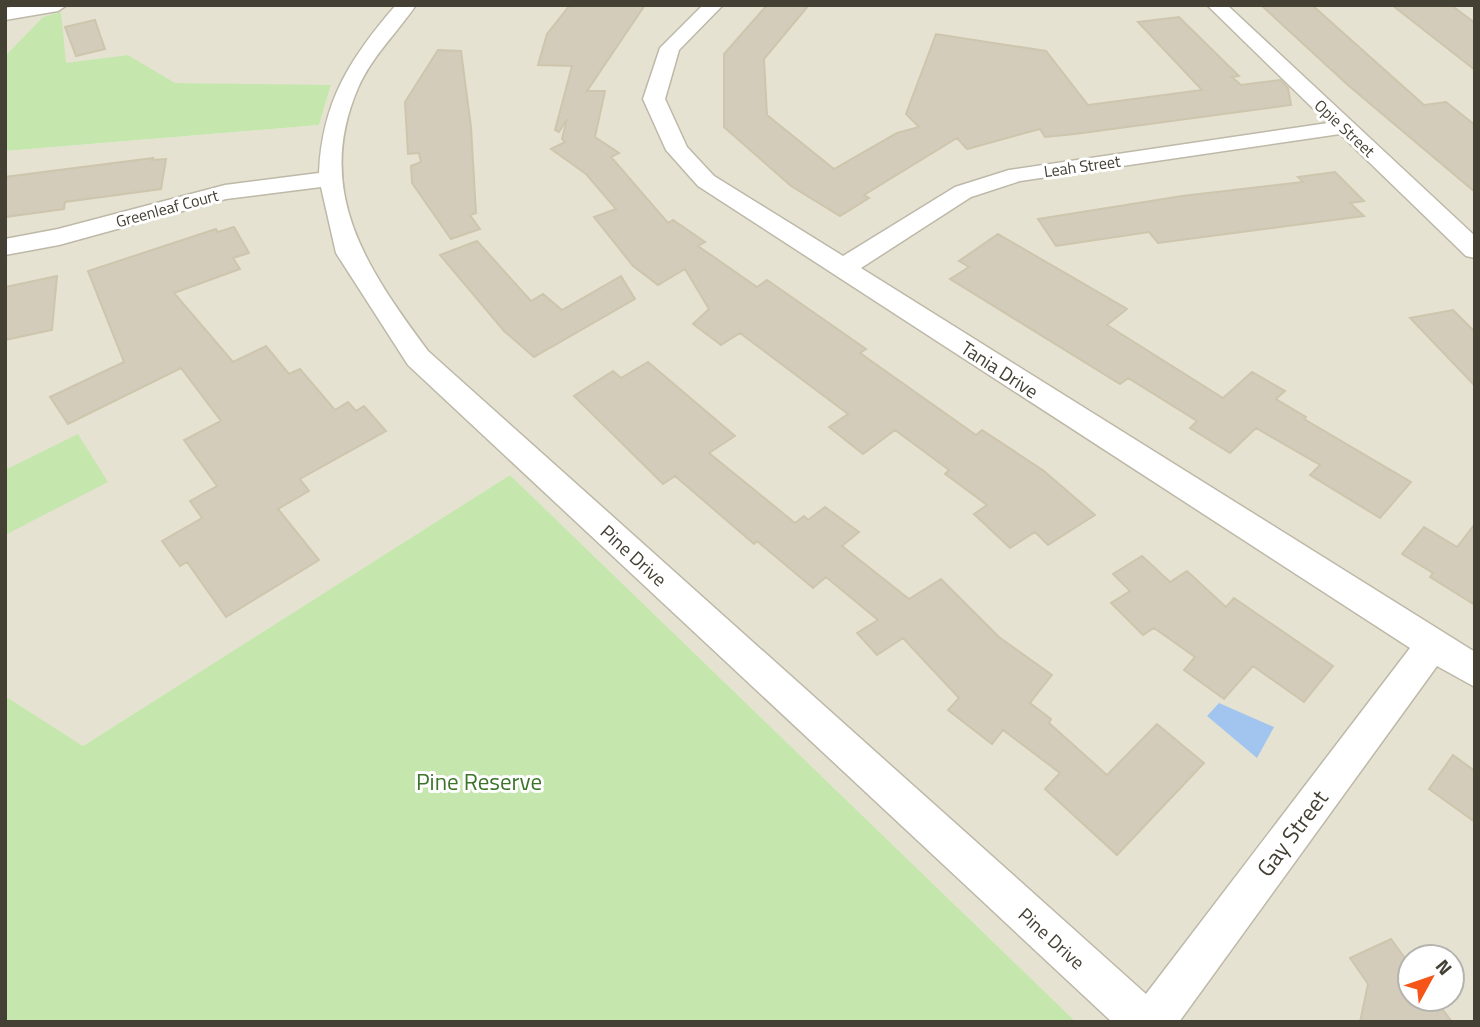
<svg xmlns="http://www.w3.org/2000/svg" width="1480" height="1027" viewBox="0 0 1480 1027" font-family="'Titillium Web',sans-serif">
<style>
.residential{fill:#e6e2d2;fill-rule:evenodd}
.green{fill:#c5e6ad}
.water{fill:#a1c5ee}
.building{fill:#d3ccba;stroke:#cec5ad;stroke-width:2}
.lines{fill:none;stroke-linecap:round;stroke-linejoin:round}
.minor-casing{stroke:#bdb8a7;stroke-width:3}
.minor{fill:#fff;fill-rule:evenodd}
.labels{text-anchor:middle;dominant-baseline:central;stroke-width:6;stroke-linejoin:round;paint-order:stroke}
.far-street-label{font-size:16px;fill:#444034;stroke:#fff}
.street-label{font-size:19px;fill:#444034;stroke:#fff}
.near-park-label{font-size:23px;fill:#3c7429;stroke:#fff}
.near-street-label{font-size:23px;fill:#444034;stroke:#fff}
</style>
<rect width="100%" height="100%" fill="#f2efe4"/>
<path class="residential" d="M5,5H1475V1022H1076L510,475L83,746L5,696V151L319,125L331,86L174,83L128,55L65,64L61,12L43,17L5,56ZM1410,957H1452V999H1410Z"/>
<path class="green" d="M61,12L66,63L128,55L175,83L331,85L319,125L5,151V56L43,17Z
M78,434L108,482L5,535V470Z
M510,475L1076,1022H5V696L83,746Z"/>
<path class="water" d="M1219,703L1274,727L1257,758L1207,716Z"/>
<path class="building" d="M570,5H645L587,91H605L595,137L619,153L611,157L668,223L673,220L705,242L698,246L757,287L767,280L866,349L860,353L976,435L982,430L1044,471L1095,515L1048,545L1035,532L1010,548L974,514L987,505L945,474L949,470L895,430L863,454L829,427L848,414L740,333L721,345L693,324L709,309L685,269L658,285L633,266L594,217L616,209L586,174L551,149L565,142L562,139L567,119L559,132L555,130L572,66L538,65L547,34Z
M767,5H809L764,59L767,115L834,169L897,133L919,127L906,114L936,34L1046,51L1088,105L1202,90L1138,22L1179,17L1239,76L1232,77L1241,85L1280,80L1288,88L1291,105L1075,134L1045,137L1040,129L967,149L957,138L864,195L869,198L840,216L791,186L724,127V54Z
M1261,5H1312L1424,105L1446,102L1475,125V192L1349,86Z
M1392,5H1451L1475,23V70Z
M95,20L105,49L76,56L65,27Z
M438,50L461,51L471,127L476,213L470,215L480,229L451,239L412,183L411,166L421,162L419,153L408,154L405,102Z
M153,158L152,160L166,159L161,189L65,202L64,209L5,217V177Z
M1335,172L1364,201L1350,203L1364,216L1158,243L1149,232L1056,246L1038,219L1182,196L1303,182L1298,177Z
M234,227L249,253L233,258L240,269L174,293L233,362L266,346L289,374L300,369L335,410L348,402L356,411L364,406L386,431L300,479L309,491L278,509L319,560L226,617L187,562L180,566L162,541L202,518L190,501L217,486L184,440L221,421L181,368L68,424L50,397L124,362L88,271L216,229L218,232Z
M998,234L1127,309L1107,325L1223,398L1252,372L1285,391L1276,399L1306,417L1304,419L1411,482L1380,518L1310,475L1320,465L1256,428L1230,453L1190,428L1197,421L1128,378L1120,384L950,279L969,267L959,261Z
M477,241L531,301L543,294L562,310L621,276L635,299L534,357L504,331L440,255Z
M57,276L52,330L5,340V287Z
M1453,310L1475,332V386L1410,318Z
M648,362L735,436L709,453L795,523L804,516L808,520L825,507L859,532L842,546L909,599L941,579L999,637L1052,675L1030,703L1051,719L1049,723L1107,775L1157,724L1204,763L1117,855L1045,789L1060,773L1003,730L992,744L948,710L959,698L903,638L877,655L857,633L878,620L826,577L813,588L757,541L754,544L675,476L663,484L574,396L613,371L621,378Z
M1475,524V605L1430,577L1433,573L1402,554L1424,527L1457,547Z
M1142,556L1170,582L1187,571L1226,607L1234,598L1333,666L1304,702L1253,666L1224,699L1184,670L1195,657L1154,628L1143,635L1111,603L1130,591L1113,574Z
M1453,755L1475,771V822L1429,789Z
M1391,939L1410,965V999H1435L1452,1022H1360L1368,984L1350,958Z"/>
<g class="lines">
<defs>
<path id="minor" d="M23,5H67L58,11L5,20V8Z
M396,5H416C397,33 372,56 358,88C313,192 368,270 428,351L1146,994L1410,648L698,186L666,150L643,99L660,48L703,5H723L679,50L665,99L687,147L714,176L843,256L955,187L1009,170L1328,123L1207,5H1227L1475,236V258L1466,256L1340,134L1020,181L971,197L861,268L1475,652V687L1437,666L1179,1022H1112L408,365L336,253L321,187L226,199L59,245L5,255V239L58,229L225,185L319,173C322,102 350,58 396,5Z"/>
</defs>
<use href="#minor" class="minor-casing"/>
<use href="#minor" class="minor"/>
</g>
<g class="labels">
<g class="far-street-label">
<text transform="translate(1345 128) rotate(43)">Opie Street</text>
<text transform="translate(1082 166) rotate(-8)">Leah Street</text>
<text transform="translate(167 208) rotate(-15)">Greenleaf Court</text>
</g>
<g class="street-label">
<text transform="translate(1000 369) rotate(33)">Tania Drive</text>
<text transform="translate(634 555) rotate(42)">Pine Drive</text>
<text transform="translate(1052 938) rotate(42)">Pine Drive</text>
</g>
<g class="near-park-label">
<text x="479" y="781">Pine Reserve</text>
</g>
<g class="near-street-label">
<text transform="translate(1292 833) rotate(-53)">Gay Street</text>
</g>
</g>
<rect width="1480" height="1027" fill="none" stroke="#444034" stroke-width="14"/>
<g transform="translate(1431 978) rotate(50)"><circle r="33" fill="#ffffff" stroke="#b4b3ae" stroke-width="2"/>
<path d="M0-5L12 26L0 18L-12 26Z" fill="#f55518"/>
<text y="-10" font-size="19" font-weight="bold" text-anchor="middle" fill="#444034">N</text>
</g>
</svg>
